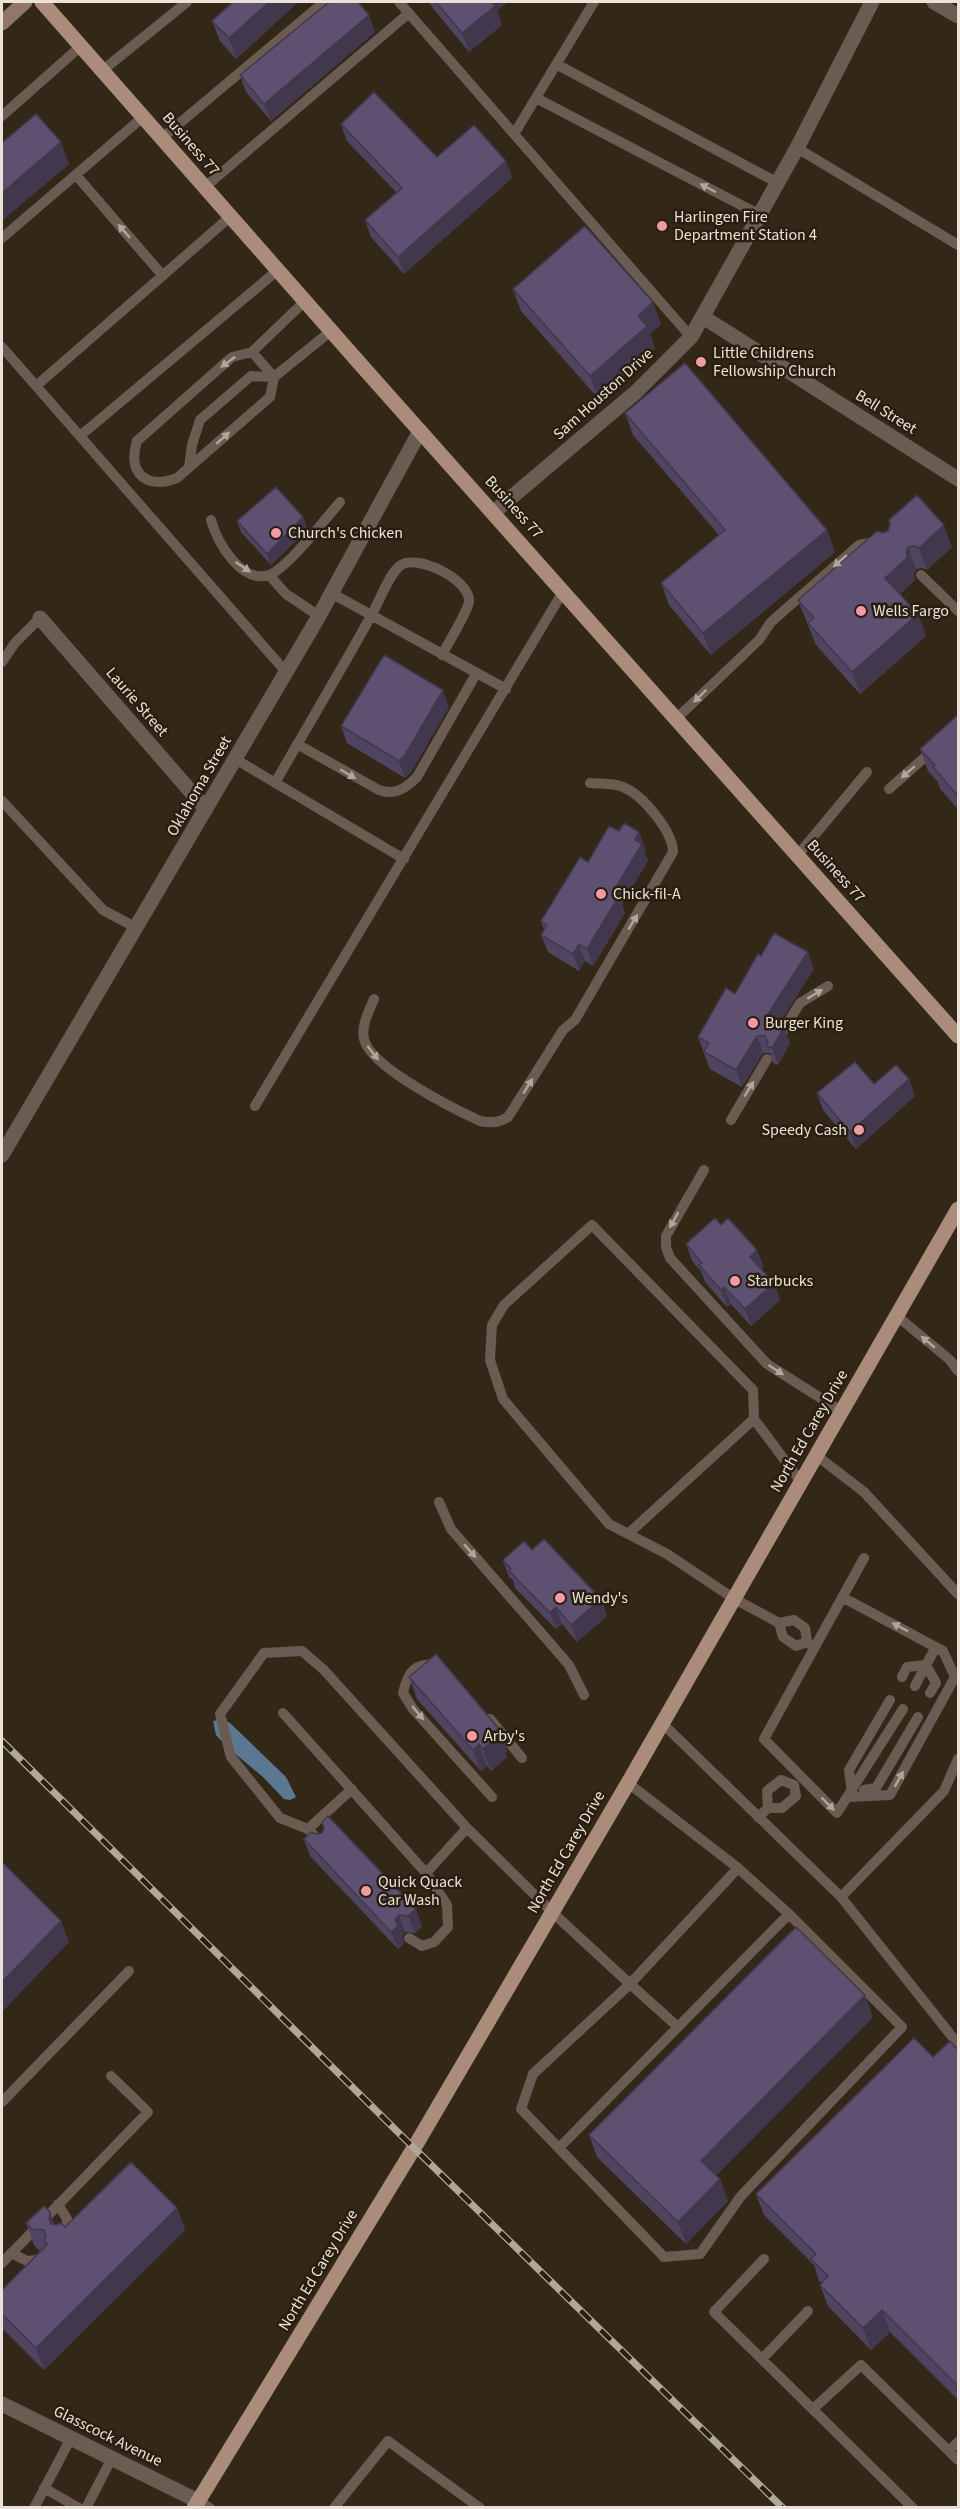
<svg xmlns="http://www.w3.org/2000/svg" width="960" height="2509" viewBox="0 0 960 2509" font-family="'Source Sans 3',sans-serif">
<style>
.water{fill:#5b7893}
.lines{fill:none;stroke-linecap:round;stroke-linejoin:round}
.lane{stroke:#6b5c53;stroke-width:10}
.street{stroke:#6b5c53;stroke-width:15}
.secondary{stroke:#8f776a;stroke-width:15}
.primary{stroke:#ab8c7b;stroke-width:15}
.rail-casing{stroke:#b0a79b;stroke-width:7}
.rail{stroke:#291e0f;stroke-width:4.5;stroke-dasharray:14;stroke-linecap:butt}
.wall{fill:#504560}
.shaded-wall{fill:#41384e}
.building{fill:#5d5070;stroke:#41384e;stroke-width:1.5}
.oneway{fill:#b1a69c}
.poi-dot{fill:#f39aa7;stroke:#291e0f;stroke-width:2}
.labels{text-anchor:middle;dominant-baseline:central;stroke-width:5;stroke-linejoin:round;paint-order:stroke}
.street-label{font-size:16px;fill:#eae2d8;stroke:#291e0f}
.poi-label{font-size:16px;fill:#eae2d8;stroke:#291e0f;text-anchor:start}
</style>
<rect width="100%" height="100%" fill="#332818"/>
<path class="water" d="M222,1719L230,1723L286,1777L296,1797L290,1800L284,1799L263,1777L226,1746L216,1735L213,1721Z"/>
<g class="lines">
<path class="lane" d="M399,2L691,337
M556,64L778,183
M103,70L187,2
M536,98L760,215
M2,116L81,46
M514,134L594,2
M162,138L324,2
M797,148L958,245
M76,175L163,276
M205,187L409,13
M2,238L143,117
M305,301L252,352L232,357L137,441C127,473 146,490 177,478L270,397L274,377L331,331
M2,347L286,672
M252,352L274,377
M36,386L231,216
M80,436L278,270
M189,467L192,445L200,420L251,376L274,377
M211,520C217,542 241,584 269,575C287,569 326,518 340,502
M269,575L286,594L319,616
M921,575L958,611
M331,593L506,689
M2,662L15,643L40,618
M677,718L759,640L771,622L859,545L874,542
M297,744L379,790C395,796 406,788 417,777L476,674
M235,759L404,859
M275,783C307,727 340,672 371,616C379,603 389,573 401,565C418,554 471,580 469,602C467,613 448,643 442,655
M889,789L934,749
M2,801L103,910L135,927
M798,855L867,772
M374,999C369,1011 361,1025 364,1039C370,1067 454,1109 480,1121C491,1123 498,1123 508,1117L563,1030L575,1020L673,852C673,832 643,795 623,787C614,783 601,784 590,783
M779,1037L800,1003L828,986
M255,1106L564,590
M731,1120L767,1059
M704,1170L666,1236V1247L670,1258L767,1364L841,1411
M897,1316L950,1360L958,1371
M816,1455L864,1492L958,1594
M801,1482L754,1419L753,1390L592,1225L504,1305L492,1325L490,1360L503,1399L609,1524L667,1554L733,1598L779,1623L794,1620L805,1628L807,1642
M439,1502L451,1529L569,1665L584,1695
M628,1534L754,1419
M864,1558L764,1739L837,1813L903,1709
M842,1597L943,1651L955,1677L890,1795L849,1797
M779,1623L783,1637L796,1646L807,1642L812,1646
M439,1664C415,1663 408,1670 403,1693L413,1709L492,1797
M902,1677L907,1667L926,1665
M915,1686L926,1665
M930,1693L936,1683L926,1665L936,1647
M283,1713L426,1873L447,1905L448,1927L434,1942L422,1946L409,1938
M490,1719L522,1758
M662,1723L841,1897L958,2044
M864,1790L876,1788L918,1717
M852,1793L849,1770L890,1700
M768,1808L767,1791L781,1780L794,1785
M758,1817L768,1808H782L796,1796L794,1785
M308,1829L352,1789
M321,1843L308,1829L280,1818L231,1757L220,1714L264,1653L302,1651L324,1670L467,1828L552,1912L630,1984L533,2074L521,2109L664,2257L700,2254L741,2196L902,2027L789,1914L738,1868L628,1783
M426,1873L467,1828
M841,1897L944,1791L958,1759
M678,2027L630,1984L738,1868
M2,2102L129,1971
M559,2148L789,1914
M58,2204L67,2219L65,2237
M11,2253L27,2261L45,2259
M764,2259L714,2312L913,2508
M2,2263L148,2112L111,2076
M762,2359L808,2311
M813,2409L861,2365L958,2460
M949,2451L958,2442
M44,2488L79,2508
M198,2501L210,2508
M34,2508L71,2438
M86,2508L112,2458
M334,2508L388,2441L480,2508"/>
<path class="street" d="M934,2L958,16
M703,317L958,479
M494,512L636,392L691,337L797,148L872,2
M40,618L206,809
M2,1155L319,616L420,431
M2,2404L198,2501"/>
<path class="secondary" d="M2,23L25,2"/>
<path class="primary" d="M42,2L362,366L958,1036
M194,2508L414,2148L628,1783L958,1209"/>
<defs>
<path id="rail" d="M2,1741L414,2148L783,2508"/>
</defs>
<use href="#rail" class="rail-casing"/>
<use href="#rail" class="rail"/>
</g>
<path class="wall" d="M233,2H298L236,59L220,41L212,21Z
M428,2H508L497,10L502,25L469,52Z
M375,32L271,121L246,92L240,75Z
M341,124L437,157L506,161L512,178L404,274L371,237L365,220L397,193L347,141Z
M513,289L661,324L650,334L655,348L598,398L521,311Z
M625,413L827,530L835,552L711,655L669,605L661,583L719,535L633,435Z
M237,521L308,529L271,565L241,532Z
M888,531L952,547L927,570L922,568L916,569L914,574L915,580L900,594L918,614L926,636L860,694L816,645L798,600L883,533Z
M449,707L411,772L405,778L347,743L341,726Z
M958,715V809L940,789L938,782L928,771L920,749Z
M619,831L639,832L645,849L644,851L648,861L622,904L625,913L593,966L585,961L579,971L548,952L541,935L544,930L541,921L588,862Z
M761,956L814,969L778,1025L790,1043L778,1065L773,1063L770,1053H763L742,1087L710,1069L698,1037L735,994Z
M909,1079L915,1096L856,1149L823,1110L817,1093L874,1084Z
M686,1244L764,1267L761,1269L774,1283L780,1300L751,1326L731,1304L727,1307L705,1282L701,1271L692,1261Z
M532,1550L601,1599L607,1616L577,1642L562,1624L556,1629L515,1588L513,1580L509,1577L503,1560Z
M409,1677L499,1729L507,1751L505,1752L507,1757L491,1771L487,1766L481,1771L417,1699Z
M304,1839L422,1926L415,1933L405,1932L402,1937L404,1943L398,1949L310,1856Z
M873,2017L716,2175L728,2201L686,2244L597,2157L589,2135Z
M958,2050V2400L890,2332L871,2350L828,2306L820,2285L822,2283L819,2281L814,2265L764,2215L756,2194L933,2057Z
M177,2208L185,2230L44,2370L2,2328V2290L40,2251L34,2245L26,2223L55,2225L65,2227Z"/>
<path class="shaded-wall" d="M269,2H298L236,59L229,38Z
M489,2H508L497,10L502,25L469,52L462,33Z
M369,15L375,32L271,121L264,104Z
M61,142L69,164L2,221V193Z
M506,161L512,178L404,274L398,257Z
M653,302L661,324L650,334L655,348L598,398L590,376L638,316Z
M303,517L308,529L271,565L267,554Z
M944,525L952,547L927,570L919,548Z
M827,530L835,552L711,655L703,633Z
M908,547L916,569L914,574L915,580L893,599L885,578Z
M918,614L926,636L860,694L852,672Z
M443,690L449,707L411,772L405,778L399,761Z
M639,832L645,849L644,851L648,861L622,904L625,913L593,966L587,949L635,840Z
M579,944L585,961L579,971L573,954Z
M808,952L814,969L772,1034L766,1023V1017Z
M784,1027L790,1043L778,1065L772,1048Z
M757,1036L763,1053L742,1087L736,1070Z
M909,1079L915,1096L856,1149L850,1132Z
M757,1250L764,1267L756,1274L750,1257Z
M774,1283L780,1300L751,1326L745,1309Z
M724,1287L731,1304L727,1307L721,1290Z
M601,1599L607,1616L577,1642L571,1625Z
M556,1607L562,1624L556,1629L550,1613Z
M499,1729L507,1751L505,1752L507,1757L491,1771L483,1749Z
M479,1744L487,1766L481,1771L473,1750Z
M416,1909L422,1926L415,1933L408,1916Z
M399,1915L405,1932L402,1937L395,1920Z
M61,1921L69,1942L2,2012V1982Z
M398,1926L404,1943L398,1949L391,1932Z
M865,1995L873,2017L709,2183L701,2161Z
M720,2179L728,2201L686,2244L678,2222Z
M177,2208L185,2230L44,2370L36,2348Z
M50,2212L58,2234L49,2219Z
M882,2310L890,2332L871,2350L863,2328Z"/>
<path class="building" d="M233,2H269L229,38L212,21Z
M329,2H358L369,15L264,104L240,75Z
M436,2H492L495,6L462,33Z
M374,92L437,157L474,125L506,161L398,257L365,220L402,188L341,124Z
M36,114L61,142L2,193V143Z
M585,226L653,302L638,316L647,326L590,376L513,289Z
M685,363L827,530L703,633L661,583L725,530L625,413Z
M276,487L303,517L267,554L237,521Z
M917,495L944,525L919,548L914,546L908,547L906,552L907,558L885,578L918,614L852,672L808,623L814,618L798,600L877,531L883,533L888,531L890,525L889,520Z
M384,655L443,690L405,755L399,761L341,726Z
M958,715V796L933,767L935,765L920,749Z
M624,823L639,832L635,840L642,844L613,892L619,896L587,949L579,944L573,954L541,935L547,925L541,921L580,857L588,862L609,826L619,831Z
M774,933L808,952L766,1017V1023L769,1027H776L779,1024L784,1027L772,1048L767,1046L768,1042L765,1036H757L736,1070L704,1052L709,1043L698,1037L726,988L735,994L758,954L761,956Z
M855,1062L874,1084L896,1065L909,1079L850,1132L817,1093Z
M715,1218L721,1225L728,1218L757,1250L750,1257L774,1283L745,1309L724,1287L721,1290L699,1265L702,1263L686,1244Z
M544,1539L601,1599L571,1625L556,1607L550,1613L509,1571L511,1569L503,1560L524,1541L532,1550Z
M436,1654L499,1729L496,1732L499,1735L483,1749L479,1744L473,1750L409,1677Z
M328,1816L416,1909L408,1916L399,1915L395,1920L398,1926L391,1932L304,1839L311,1832L315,1834L322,1833L324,1828L322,1822Z
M2,1862L61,1921L2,1982Z
M796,1927L865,1995L701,2161L720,2179L678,2222L589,2135Z
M914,2038L933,2057L950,2041L958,2050V2386L882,2310L863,2328L820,2285L828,2276L811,2259L816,2254L756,2194Z
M131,2162L177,2208L36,2348L2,2314V2290L48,2244L44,2241L46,2236L44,2230L39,2229L33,2230L26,2223L44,2206L50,2212L49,2219L51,2224L57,2225L61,2223L65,2227Z"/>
<defs><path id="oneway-solid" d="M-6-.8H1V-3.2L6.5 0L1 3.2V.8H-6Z" transform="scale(1.5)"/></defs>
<g class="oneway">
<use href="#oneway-solid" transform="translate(708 188) rotate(-152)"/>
<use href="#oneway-solid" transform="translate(124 231) rotate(-131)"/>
<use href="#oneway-solid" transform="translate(228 362) rotate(144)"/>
<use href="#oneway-solid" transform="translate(223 438) rotate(-41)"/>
<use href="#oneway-solid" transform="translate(840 561) rotate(139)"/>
<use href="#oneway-solid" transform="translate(243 567) rotate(34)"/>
<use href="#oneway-solid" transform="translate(700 696) rotate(136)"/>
<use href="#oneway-solid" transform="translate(908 772) rotate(139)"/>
<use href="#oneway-solid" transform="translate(348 774) rotate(30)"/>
<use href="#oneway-solid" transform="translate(633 922) rotate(-59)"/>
<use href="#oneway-solid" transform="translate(815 994) rotate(-31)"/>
<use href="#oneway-solid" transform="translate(373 1053) rotate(52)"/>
<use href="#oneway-solid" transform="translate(528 1086) rotate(-58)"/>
<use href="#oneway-solid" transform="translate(749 1089) rotate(-59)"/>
<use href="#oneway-solid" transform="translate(674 1220) rotate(119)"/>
<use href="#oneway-solid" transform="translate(928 1342) rotate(-140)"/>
<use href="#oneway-solid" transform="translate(776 1370) rotate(33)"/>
<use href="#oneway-solid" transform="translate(470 1551) rotate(49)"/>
<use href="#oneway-solid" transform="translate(900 1627) rotate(-152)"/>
<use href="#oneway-solid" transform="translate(418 1713) rotate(50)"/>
<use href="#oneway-solid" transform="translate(899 1779) rotate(-61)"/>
<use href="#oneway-solid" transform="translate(828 1804) rotate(45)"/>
</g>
<g class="poi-dot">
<circle cx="662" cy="226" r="6"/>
<circle cx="701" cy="362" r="6"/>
<circle cx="276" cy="533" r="6"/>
<circle cx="861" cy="611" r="6"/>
<circle cx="601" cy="894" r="6"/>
<circle cx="753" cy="1023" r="6"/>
<circle cx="859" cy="1130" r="6"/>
<circle cx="735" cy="1281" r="6"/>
<circle cx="560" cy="1598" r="6"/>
<circle cx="472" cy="1736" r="6"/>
<circle cx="366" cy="1891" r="6"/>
</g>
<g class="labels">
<g class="street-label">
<text transform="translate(191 144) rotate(49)">Business 77</text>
<text transform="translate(603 394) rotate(-42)">Sam Houston Drive</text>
<text transform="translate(886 412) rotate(32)">Bell Street</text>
<text transform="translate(514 507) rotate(48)">Business 77</text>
<text transform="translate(137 702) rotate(49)">Laurie Street</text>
<text transform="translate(199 786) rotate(-60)">Oklahoma Street</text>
<text transform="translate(836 871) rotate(48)">Business 77</text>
<text transform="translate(809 1431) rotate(-60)">North Ed Carey Drive</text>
<text transform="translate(566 1852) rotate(-60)">North Ed Carey Drive</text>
<text transform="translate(318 2270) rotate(-59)">North Ed Carey Drive</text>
<text transform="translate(108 2436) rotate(26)">Glasscock Avenue</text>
</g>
<g class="poi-label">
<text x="674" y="217">Harlingen Fire<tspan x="674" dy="18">Department Station 4</tspan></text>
<text x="713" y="353">Little Childrens<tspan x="713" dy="18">Fellowship Church</tspan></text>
<text x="288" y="533">Church's Chicken</text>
<text x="873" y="611">Wells Fargo</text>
<text x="613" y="894">Chick-fil-A</text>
<text x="765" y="1023">Burger King</text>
<text x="847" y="1130" text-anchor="end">Speedy Cash</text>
<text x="747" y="1281">Starbucks</text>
<text x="572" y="1598">Wendy's</text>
<text x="484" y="1736">Arby's</text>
<text x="378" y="1882">Quick Quack<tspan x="378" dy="18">Car Wash</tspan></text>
</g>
</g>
<rect width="960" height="2509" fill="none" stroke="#eae2d8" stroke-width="6"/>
</svg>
